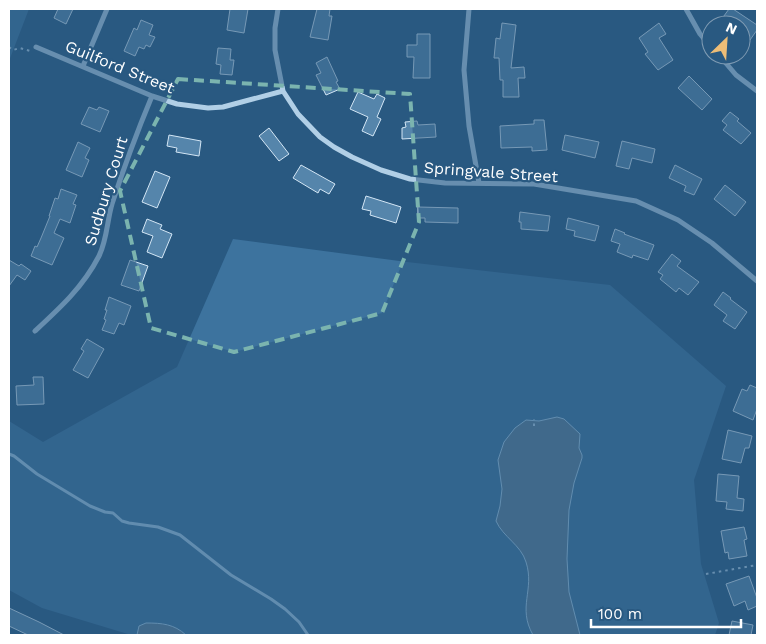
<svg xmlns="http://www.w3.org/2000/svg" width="766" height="644" viewBox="0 0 766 644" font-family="'Work Sans',sans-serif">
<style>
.green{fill:#3d739e}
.water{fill:#5b7d98;stroke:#a5cbe6}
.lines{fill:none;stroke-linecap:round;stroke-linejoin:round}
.stream{stroke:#a5cbe6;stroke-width:3}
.building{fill:#5585ab;stroke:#d3e6f5}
.path{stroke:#b1cfe6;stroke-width:2;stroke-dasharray:2.5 4;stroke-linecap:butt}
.street{stroke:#b1cfe6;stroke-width:5}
.marked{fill:none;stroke:#7bb4af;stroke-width:4;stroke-dasharray:10 6;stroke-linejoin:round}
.labels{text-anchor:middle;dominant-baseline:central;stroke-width:4.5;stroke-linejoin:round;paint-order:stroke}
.street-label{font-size:16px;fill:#fff;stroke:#295981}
</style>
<rect width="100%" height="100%" fill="#295981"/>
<path class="green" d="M9,9H29L9,61Z
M233,239L407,262L610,285L726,386L694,480L701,564L719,623L715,635H186C174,624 161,622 146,624L137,635H131L42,608L9,590V421L43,442L177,367Z"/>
<path class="water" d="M557,417L564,419L580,434L579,448L582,455V458L574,483L569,510L567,559L569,592L580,635H533C517,607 535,590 526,562C521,545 503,537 496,521L500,506L502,489L498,460L504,442L515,428L526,420L539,421Z
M146,623C162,623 174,624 186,635H137L139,626Z"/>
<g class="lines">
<path class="stream" d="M9,454L14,456L37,474L90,506L105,512L113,513L122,521L129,523L158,527L180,535L231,575L271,599L285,609L299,622L308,635"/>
</g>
<path class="building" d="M58,9H73L66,24L54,18Z
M230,9H248L244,33L227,30Z
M317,9H330L329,16H332L328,40L310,37Z
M729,9H733L757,25V30L750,40L741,34V25H728L721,20Z
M141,20L153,25L149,35L155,37L150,47L146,45L144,49L139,47L135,56L124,51L134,28L137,30Z
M502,23L516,25L511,68L524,67L525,78H518L519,97H503V80H500L499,58H494L496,38L500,39Z
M659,23L666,34L659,38L673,60L658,70L645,54L648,52L639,38Z
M417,34H430V78H413L414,57H407V45H417Z
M218,48L231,49L230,60H234L232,75L220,74L221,65L216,64Z
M327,57L338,81L336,82L340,89L326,95L316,75L321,73L316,63Z
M689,76L712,99L702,110L678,88Z
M358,92L374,99L377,94L385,98L377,117L381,119L373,136L362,131L368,117L350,109Z
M89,107L97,110L99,107L109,111L100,132L81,124Z
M730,112L739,119L737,121L751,133L741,144L723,130L727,125L722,121Z
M534,120H544L547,150L532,151V147L501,148L500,126L534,124Z
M417,121L418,125L435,124L436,137L402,139V128L406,127L405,122Z
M269,128L289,154L279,161L259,136Z
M169,135L201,141L199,156L176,152L177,148L167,146Z
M565,135L599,142L595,158L562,150Z
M622,141L655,149L652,163L632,158L629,169L616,166Z
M78,142L90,148L85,158L89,160L82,177L66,170Z
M301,165L335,184L329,194L320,189L318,193L293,178Z
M675,165L702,179L694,195L684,191L686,186L669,178Z
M155,171L170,177L157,208L142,202Z
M725,185L746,202L735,216L714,199Z
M61,189L77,195L73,204L76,205L70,223L60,219L54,233L64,238L52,265L31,256L35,246L37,247L41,238L50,216H49L55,198L58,199Z
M366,196L401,207L396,223L370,215L371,211L362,209Z
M418,207L458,208V223L425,222V218H418Z
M520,212L550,216L548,231L521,229V222H519Z
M568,218L599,226L595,241L574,236L575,231L566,229Z
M147,219L162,225L160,229L172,234L162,258L147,252L153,236L142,232Z
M615,229L625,233L624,234L654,245L648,260L633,255L632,258L617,252L620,244L611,241Z
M672,254L681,261L677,266L699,282L688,295L679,288L676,292L660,279L663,275L658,272Z
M9,260L19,266L21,264L31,271L25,280L17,275L9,286Z
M130,260L148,266L139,291L121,285Z
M723,292L731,298L730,299L747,312L735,329L723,321L727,315L714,305Z
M109,297L131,306L124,325L119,323L114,334L102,330L106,320L104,319L107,310H105Z
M87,339L104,349L88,378L73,370L84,351L81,349Z
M33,377H43L44,404L17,405L16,386L34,385Z
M750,385L757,388V409L753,420L733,411L742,389L747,391Z
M728,430L752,436L749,448H745L741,463L722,459Z
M718,474L739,476L737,498L744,499L743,511L726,509L727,502L716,501Z
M744,527L747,539L744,540L747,556L729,559L728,552L725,553L721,531Z
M749,576L757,598V606L748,610L745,601L734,606L726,584Z
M9,608L39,622L64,635H28L9,626Z
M732,621L753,625L751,635H729Z"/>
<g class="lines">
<path class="path" d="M9,47L13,50L20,48L30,51
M534,426V419
M706,574L757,565"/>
<path class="street" d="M278,9L275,28V50L283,91L298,114L320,137L334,147L352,157L381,170L410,179L445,183L534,184L636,201L678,220L712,243L757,281
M469,9L464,70L469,126L479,183
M686,9L700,34L711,47
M36,47L152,96L177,104L208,108L223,107L283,91
M719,55L736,75L757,91
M83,66L107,9
M35,331C60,308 83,287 99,256C107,240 107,221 112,204C124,167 137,132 152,96"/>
</g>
<path d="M0 0H766V644H0ZM178,79L410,94L419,222L382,313L234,352L151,328L120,191Z" fill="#295981" fill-opacity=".55" fill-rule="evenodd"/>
<path class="marked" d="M178,79L410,94L419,222L382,313L234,352L151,328L120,191Z"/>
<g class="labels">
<g class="street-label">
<text transform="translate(120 67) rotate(22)">Guilford Street</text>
<text transform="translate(491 172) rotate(4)">Springvale Street</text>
<text transform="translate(106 191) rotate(-73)">Sudbury Court</text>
</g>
</g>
<rect width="766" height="644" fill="none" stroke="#ffffff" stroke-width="20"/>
<g transform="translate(726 40) rotate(25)"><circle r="24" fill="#295981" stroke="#7f9bb3"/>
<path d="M0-4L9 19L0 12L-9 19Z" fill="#edbd77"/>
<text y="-8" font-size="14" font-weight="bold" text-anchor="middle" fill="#ffffff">N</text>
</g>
<path d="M591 619v8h150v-8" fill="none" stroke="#ffffff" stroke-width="2.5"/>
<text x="598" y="619" font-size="15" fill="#ffffff" stroke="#295981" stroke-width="4" paint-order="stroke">100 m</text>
</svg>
